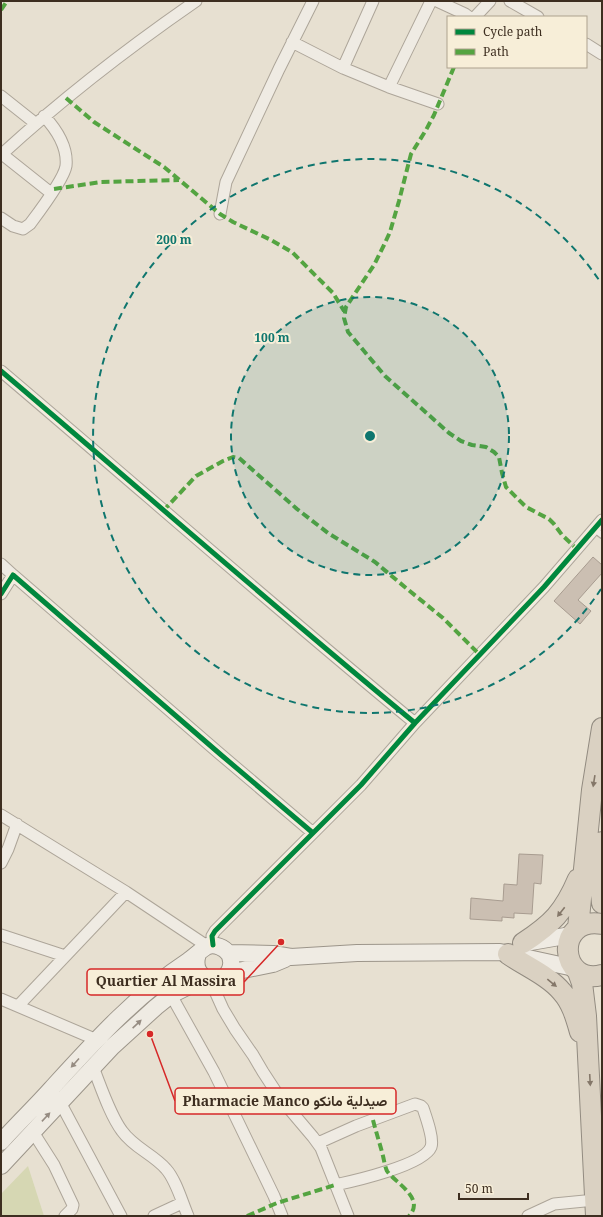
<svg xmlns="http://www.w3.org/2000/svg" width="603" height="1217" viewBox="0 0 603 1217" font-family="'Noto Serif',Vazirmatn,serif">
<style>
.green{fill:#d6d7b3}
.building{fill:#cbbfb2;stroke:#a89c90}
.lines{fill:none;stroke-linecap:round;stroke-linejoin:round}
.lane-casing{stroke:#ada599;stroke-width:8}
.street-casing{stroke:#ada599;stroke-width:13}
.secondary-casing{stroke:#9c958a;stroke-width:18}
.highway-casing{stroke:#928b80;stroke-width:22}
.lane{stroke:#efebe3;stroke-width:5.5}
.street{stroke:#efebe3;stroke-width:11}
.secondary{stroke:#efebe3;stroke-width:16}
.highway{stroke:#dad1c2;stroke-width:20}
.quiet{stroke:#54a441;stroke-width:4;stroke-dasharray:8 4;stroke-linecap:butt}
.cycleway-casing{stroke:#f7eed8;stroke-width:8}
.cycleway{stroke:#00873e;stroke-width:5}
.oneway{fill:#847769}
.oneway2{fill:#968c82}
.ring{fill:none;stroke:#0f766e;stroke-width:2;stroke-dasharray:7 5}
.centre{fill:#0f766e;stroke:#f7eed8;stroke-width:2}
.ring-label{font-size:12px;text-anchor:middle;font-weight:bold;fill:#0f766e;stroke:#f7eed8;stroke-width:4;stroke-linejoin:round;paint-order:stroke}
.leader{fill:none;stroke:#d62828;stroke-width:1.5}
.callout-dot{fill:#d62828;stroke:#f7eed8;stroke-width:1.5}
.callout{fill:#f7eed8;stroke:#d62828;stroke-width:1.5}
.callout-label{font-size:14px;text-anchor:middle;font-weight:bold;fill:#3d2e20}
</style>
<rect width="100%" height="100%" fill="#e7e0d1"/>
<!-- green -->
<path class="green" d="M28 1166 44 1216H1V1194Z"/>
<!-- building -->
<path class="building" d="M593 557 602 565V573L578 600 591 611 580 624 554 601Z
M519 854 543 855 541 884 534 883 532 914 514 913V918L502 917V921L470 919 471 898 503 901 504 884 517 885Z"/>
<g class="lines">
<defs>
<path id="lane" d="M594 529 602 535"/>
<path id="street" d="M437 1 465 14 469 17
M510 1 538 17
M475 17 490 1
M292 42 343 68 373 1
M586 44 602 54
M343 68 389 87 438 104
M389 87 431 1
M1 96 35 123
M2 154 51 193
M1 155C62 99 128 48 196 1
M220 214 226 182 279 69 313 1
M1 218 13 226 23 229 30 224C39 212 64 179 66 166 68 147 56 129 44 116
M1 371C139 488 275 608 415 723
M1 564 13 575
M1 594 13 575 220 754 313 833
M1 815 126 892 207 946
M1 863 8 849 17 824
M1 935 65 956
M213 945 212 936 215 931 361 785 415 723 544 587 602 520
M210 980 223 1009 235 1029 253 1055 263 1072 280 1098 313 1137 321 1148 348 1216
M171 995 214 1072 274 1196 282 1216
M1 999 97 1040
M18 1006 126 892
M93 1067C101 1087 110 1115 122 1131 134 1148 153 1154 166 1169 176 1180 182 1202 188 1216
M56 1097 60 1102 121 1216
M33 1132 54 1165 73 1205 72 1209 65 1216
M318 1143 356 1126 415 1104 421 1106 423 1108C426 1117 434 1139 431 1147 424 1165 354 1181 335 1185
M154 1216 182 1203
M528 1216 554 1204 595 1200"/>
<path id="secondary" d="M525 943 571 935
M228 953 273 954 291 957 357 953 500 952 574 968
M228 973 273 964 285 959
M1 1142C17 1124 35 1107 51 1089 93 1043 136 995 188 961 194 957 203 948 208 946 215 944 224 947 229 954 231 958 232 964 230 969 222 991 189 979 198 954
M1 1166 112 1047 156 1007 171 995 205 978"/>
<path id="highway" d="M602 842 600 881 602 903
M602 924C554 916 559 986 602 975
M578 928 592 790 602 728
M523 943C552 924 564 912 578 879
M508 954C525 966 549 976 562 992 572 1003 576 1018 580 1032
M578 972 582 983 586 1016 596 1216"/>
</defs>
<!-- lane casing -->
<use href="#lane" class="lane-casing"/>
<!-- street casing -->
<use href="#street" class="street-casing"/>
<!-- secondary casing -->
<use href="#secondary" class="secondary-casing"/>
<!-- highway casing -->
<use href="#highway" class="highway-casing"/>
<!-- lane -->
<use href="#lane" class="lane"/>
<!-- street -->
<use href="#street" class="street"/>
<!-- secondary -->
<use href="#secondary" class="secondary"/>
<!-- highway -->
<use href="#highway" class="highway"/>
<!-- quiet -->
<path class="quiet" d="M1 10 7 1
M454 67 434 115 426 130 411 154 399 201 390 232 384 245 374 265 346 307 344 318 348 332 385 376 449 433 461 441 472 445 486 447 494 452 499 457 502 473 506 487 526 507 549 519 554 524 562 535 577 549
M66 98 94 122 164 167 220 214 233 222 271 240 292 252 333 293 344 311
M54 189 101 182 179 180
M163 511 196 476 223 461 233 457 239 458 279 493 297 509 328 533 375 562 406 588 443 618 480 655
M373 1120C376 1132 380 1144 383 1156 384 1160 385 1167 387 1171 394 1182 426 1198 409 1216
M247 1216 277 1203 335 1185"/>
<defs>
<path id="cycleway" d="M1 371C139 488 275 608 415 723
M1 594 13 575 220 754 313 833
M213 945 212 936 215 931 361 785 415 723 544 587 602 520"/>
</defs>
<!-- cycleway casing -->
<use href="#cycleway" class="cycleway-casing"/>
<!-- cycleway -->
<use href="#cycleway" class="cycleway"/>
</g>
<!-- one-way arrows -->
<defs><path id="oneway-solid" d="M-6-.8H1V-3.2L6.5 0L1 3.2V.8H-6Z"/></defs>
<g class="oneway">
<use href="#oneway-solid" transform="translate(594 781) rotate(99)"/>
<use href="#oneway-solid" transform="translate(561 912) rotate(128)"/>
<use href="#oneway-solid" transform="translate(552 983) rotate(39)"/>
<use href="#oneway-solid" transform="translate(590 1080) rotate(87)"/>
</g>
<g class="oneway2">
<use href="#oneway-solid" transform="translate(137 1024) rotate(-43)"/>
<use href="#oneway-solid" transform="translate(75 1063) rotate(132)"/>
<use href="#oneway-solid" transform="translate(46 1117) rotate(-47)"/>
</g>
<!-- distance rings -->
<circle cx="370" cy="436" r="139" fill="#0f766e" fill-opacity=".12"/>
<g class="ring">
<circle cx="370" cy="436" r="139"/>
<path d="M601 589A277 277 0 1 1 601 283"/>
</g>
<circle cx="370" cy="436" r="6" class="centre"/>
<g class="ring-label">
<text x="174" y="244">200 m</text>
<text x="272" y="342">100 m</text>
</g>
<!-- callouts -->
<path class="leader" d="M281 942L244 982M150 1034L175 1101"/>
<g class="callout-dot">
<circle cx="281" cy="942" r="4"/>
<circle cx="150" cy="1034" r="4"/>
</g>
<g class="callout">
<rect x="87" y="969" width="157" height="26" rx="4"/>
<rect x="175" y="1088" width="221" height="26" rx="4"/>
</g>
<g class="callout-label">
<text x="166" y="986">Quartier Al Massira</text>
<text x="285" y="1106">Pharmacie Manco صيدلية مانكو</text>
</g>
<!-- border -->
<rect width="603" height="1217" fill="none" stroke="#3d2e20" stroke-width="4"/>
<!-- legend -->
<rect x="447" y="16" width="140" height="52" fill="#f7eed8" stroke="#ada18e"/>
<rect x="455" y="29" width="20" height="6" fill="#00873e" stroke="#ada18e"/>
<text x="483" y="36" font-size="12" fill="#3d2e20">Cycle path</text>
<rect x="455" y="49" width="20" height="6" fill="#54a441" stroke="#ada18e"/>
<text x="483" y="56" font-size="12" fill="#3d2e20">Path</text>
<!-- scale -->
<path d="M459 1193v6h69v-6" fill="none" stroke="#3d2e20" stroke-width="2"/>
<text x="465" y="1193" font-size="12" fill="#3d2e20" stroke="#f7eed8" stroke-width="3" paint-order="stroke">50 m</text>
</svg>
